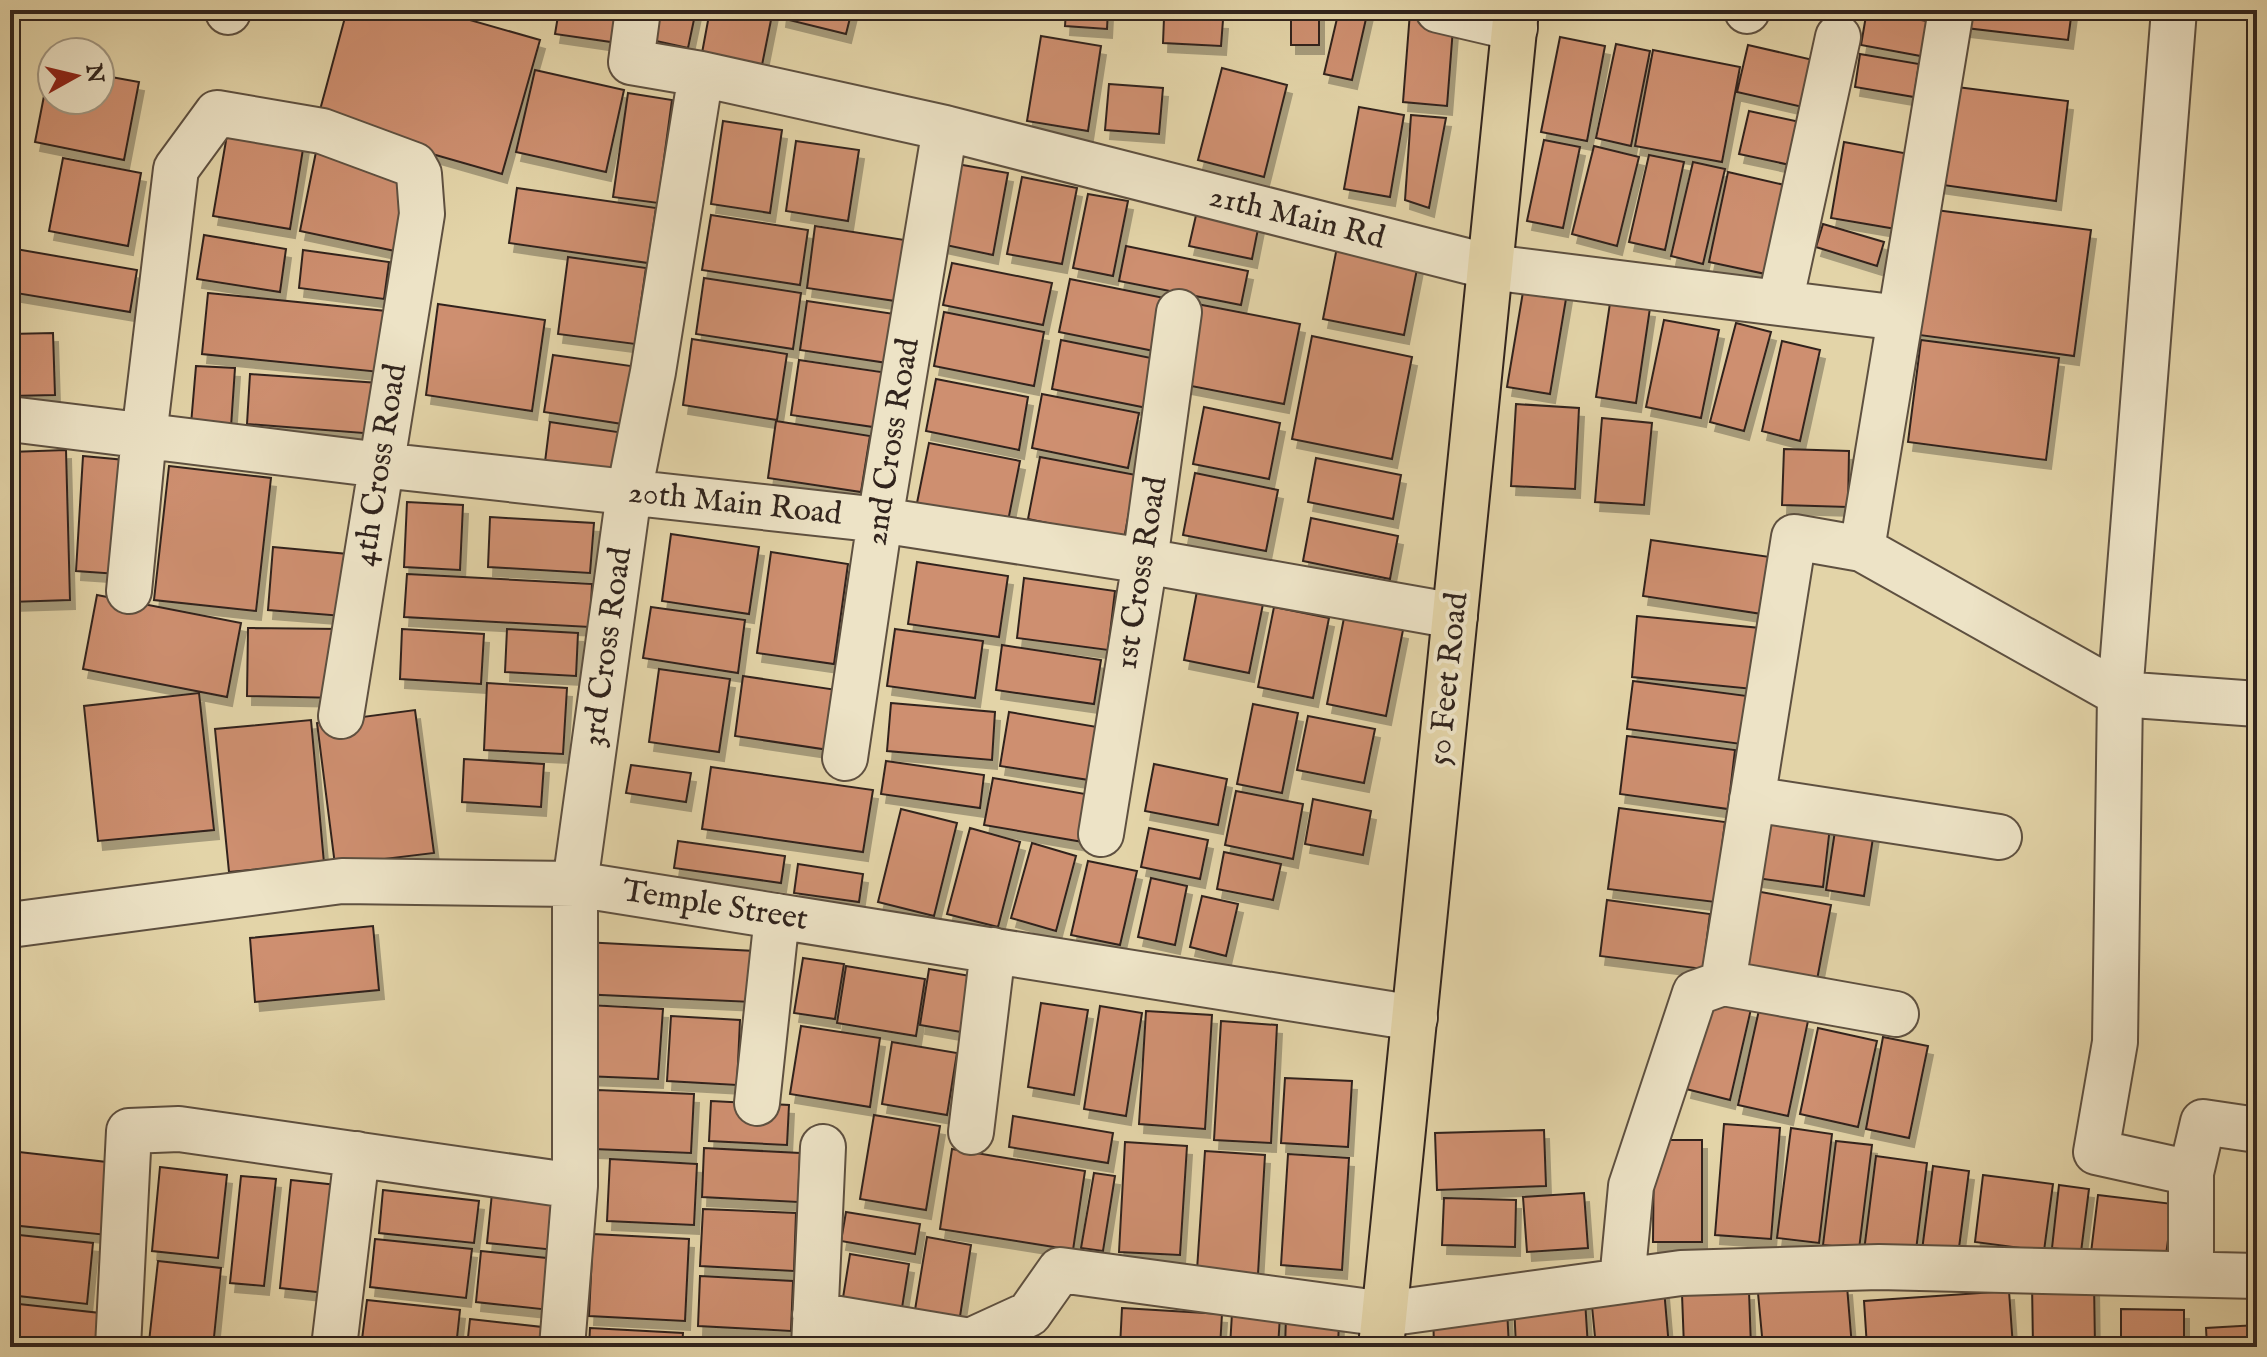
<svg xmlns="http://www.w3.org/2000/svg" width="2267" height="1357" viewBox="0 0 2267 1357" font-family="'IM FELL English',serif">
<style>
.building{fill:#ce8f70;stroke:#31241d;stroke-width:2;filter:url(#shadow)}
.lines{fill:none;stroke-linecap:round;stroke-linejoin:round}
.minor-casing{stroke:#5e5040;stroke-width:48}
.major-casing{stroke:#31241d;stroke-width:48}
.minor{stroke:#ede3c6;stroke-width:44}
.major{stroke:#e3d4a8;stroke-width:44}
.labels{text-anchor:middle;dominant-baseline:central;stroke-width:8;stroke-linejoin:round;paint-order:stroke}
.street-label{font-size:32px;fill:#31241d;stroke:#ede3c6}
</style>
<defs>
<filter id="shadow"><feDropShadow dx="5" dy="9" stdDeviation="0" flood-color="#0004"/></filter>
</defs>
<rect width="100%" height="100%" fill="#e3d4a8"/>
<filter id="stains"><feTurbulence type="fractalNoise" baseFrequency=".0025" numOctaves="4"/><feColorMatrix values="0 0 0 0 .2 0 0 0 0 .09 0 0 0 0 .02 0 0 0 .5 -.17"/></filter>
<radialGradient id="worn" r=".72"><stop offset=".6" stop-color="#630" stop-opacity="0"/><stop offset="1" stop-color="#630" stop-opacity=".3"/></radialGradient>
<!-- building -->
<path class="building" d="M347 10H435L540 40 502 174 317 121Z
M559 10H623L618 43 555 34Z
M654 10H696L688 48 647 39Z
M710 10H773L762 65 702 53Z
M782 10H852L846 34 781 18Z
M1066 10H1108L1107 29 1065 26Z
M1291 10H1319V45H1291Z
M1339 10H1368L1352 80 1324 74Z
M1867 10 1932 22 1926 57 1861 45Z
M1883 10H1936V15Z
M1968 10H2072L2068 40 1966 28Z
M1410 12 1454 15 1447 106 1403 102Z
M1164 18 1223 20 1221 46 1163 43Z
M1041 36 1101 46 1088 131 1027 121Z
M1560 37 1605 46 1587 141 1541 132Z
M1616 44 1650 51 1631 146 1596 138Z
M1748 45 1826 63 1816 110 1737 92Z
M1653 50 1740 67 1722 162 1635 146Z
M1860 54 1919 64 1914 97 1855 87Z
M52 55V100H100V75L139 82 124 160 35 142Z
M1222 68 1287 85 1264 177 1198 160Z
M535 70 624 90 606 172 516 152Z
M1109 84 1163 88 1159 134 1105 130Z
M1949 86 2068 101 2056 201 1936 184Z
M628 93 672 100 658 203 613 197Z
M1359 107 1404 115 1390 197 1344 189Z
M1749 111 1814 125 1804 168 1739 154Z
M1411 115 1446 118 1429 208 1405 200Z
M723 121 782 130 770 213 711 204Z
M228 129 304 143 290 229 213 216Z
M1544 140 1580 147 1563 228 1527 221Z
M796 141 859 150 848 221 786 211Z
M1844 142 1909 154 1896 229 1831 218Z
M1594 146 1639 157 1617 246 1572 234Z
M317 147 411 166 395 251 300 231Z
M1649 155 1684 162 1665 250 1629 242Z
M63 158 141 173 128 246 49 231Z
M1693 162 1725 169 1703 264 1671 256Z
M957 164 1008 173 993 255 941 244Z
M1728 172 1802 189 1784 278 1709 262Z
M1022 177 1077 188 1062 264 1007 254Z
M517 188 656 208 648 263 509 243Z
M1088 194 1128 201 1113 276 1073 268Z
M1928 209 2091 230 2074 356 1912 334Z
M1197 211 1259 224 1252 259 1189 246Z
M711 215 808 230 800 285 702 270Z
M1823 224 1884 242 1877 266 1816 247Z
M815 226 911 241 902 302 807 288Z
M204 235 286 249 280 292 197 279Z
M1338 242 1419 259 1404 335 1323 319Z
M1126 246 1248 271 1241 305 1119 281Z
M10 248 137 270 130 312 10 292Z
M303 250 389 262 384 299 299 288Z
M568 257 646 268 635 344 558 334Z
M952 263 1052 283 1043 325 943 305Z
M704 278 801 293 793 349 696 334Z
M1070 279 1164 298 1154 351 1059 332Z
M1525 280 1568 287 1550 394 1507 387Z
M208 293 396 312 390 373 202 354Z
M807 301 901 315 894 364 800 350Z
M1610 303 1650 308 1636 403 1596 397Z
M438 304 545 320 532 411 426 395Z
M1197 304 1300 324 1284 404 1181 384Z
M944 312 1044 332 1034 386 934 366Z
M1664 320 1719 330 1701 418 1646 407Z
M1736 323 1771 332 1744 431 1710 422Z
M53 333 55 395 10 396V334Z
M1312 336 1412 357 1392 459 1292 439Z
M692 339 787 354 777 420 683 405Z
M1061 340 1156 359 1147 408 1052 389Z
M1921 340 2059 358 2046 460 1908 442Z
M1782 341 1820 350 1800 441 1762 431Z
M553 355 638 367 629 425 544 412Z
M799 360 888 373 880 428 791 415Z
M196 366 235 368 231 427 191 424Z
M250 374 379 383 376 434 247 424Z
M936 379 1028 397 1019 450 926 431Z
M1042 394 1139 413 1128 468 1032 448Z
M1516 404 1579 408 1575 489 1511 486Z
M1204 407 1280 423 1269 479 1193 464Z
M1602 418 1652 423 1644 505 1595 502Z
M776 421 870 436 861 492 768 478Z
M550 422 631 434 626 473 545 462Z
M929 443 1020 461 1008 521 917 503Z
M1784 449 1849 451 1848 507 1782 505Z
M66 450 70 600 10 602V452Z
M83 456 125 460 118 574 76 571Z
M1040 457 1136 475 1124 539 1028 519Z
M1316 458 1401 475 1393 519 1308 502Z
M169 466 271 478 256 611 154 600Z
M1195 473 1278 490 1266 551 1183 535Z
M407 502 463 505 460 570 404 567Z
M490 517 594 523 590 573 488 567Z
M1311 518 1398 536 1390 579 1303 561Z
M671 534 759 547 749 614 662 601Z
M1651 540 1770 557 1762 614 1643 596Z
M273 547 348 554 343 616 268 610Z
M771 552 848 564 834 664 757 653Z
M917 562 1008 576 999 637 908 624Z
M407 574 592 584 590 627 404 617Z
M1024 578 1115 591 1108 650 1017 638Z
M1197 591 1263 604 1249 673 1184 660Z
M97 595 241 623 227 697 83 669Z
M651 607 745 620 738 673 643 658Z
M1274 607 1329 618 1313 698 1258 687Z
M1637 616 1760 628 1753 689 1632 677Z
M1344 618 1403 630 1386 716 1327 704Z
M248 628 341 629 340 698 247 696Z
M402 629 484 634 481 684 400 679Z
M507 629 578 633 576 676 505 672Z
M895 629 983 641 975 698 887 686Z
M1002 645 1101 660 1094 704 996 690Z
M659 669 730 679 719 752 649 742Z
M743 676 837 690 829 750 735 736Z
M1633 681 1747 696 1741 744 1627 729Z
M487 683 567 688 563 754 484 750Z
M199 693 214 830 98 841 84 706Z
M891 703 995 712 992 760 887 751Z
M1253 704 1298 713 1282 793 1237 784Z
M415 710 434 853 335 865 317 723Z
M1009 712 1103 728 1095 781 1000 766Z
M1308 716 1375 729 1364 783 1297 770Z
M311 720 324 863 229 872 215 729Z
M1627 736 1735 750 1728 809 1620 794Z
M464 759 544 764 541 807 462 802Z
M886 761 984 775 980 808 881 794Z
M1154 764 1227 779 1218 825 1145 811Z
M631 765 691 773 686 802 626 793Z
M711 767 873 790 863 852 702 829Z
M993 778 1091 795 1083 842 984 825Z
M1236 791 1303 804 1293 859 1225 845Z
M1313 799 1371 811 1363 855 1305 844Z
M1619 808 1725 822 1715 902 1608 889Z
M901 809 957 823 934 916 878 902Z
M1765 809 1831 818 1823 887 1756 878Z
M1837 818 1875 825 1864 896 1826 890Z
M970 828 1020 842 998 927 947 914Z
M1149 828 1208 840 1200 879 1141 867Z
M678 841 785 856 781 883 674 868Z
M1032 843 1076 856 1056 931 1011 918Z
M1224 852 1281 864 1273 900 1217 889Z
M1088 861 1137 871 1120 945 1071 935Z
M798 864 863 874 859 902 794 893Z
M1151 878 1187 886 1175 945 1138 937Z
M1750 890 1831 905 1814 996 1733 981Z
M1202 896 1238 904 1226 956 1190 947Z
M1607 900 1710 914 1703 969 1600 956Z
M373 926 379 990 255 1002 250 938Z
M583 942 755 951 752 1002 580 994Z
M803 958 844 964 835 1019 794 1013Z
M846 966 925 979 916 1036 837 1023Z
M929 969 982 978 973 1034 920 1025Z
M1707 998 1751 1009 1730 1100 1686 1089Z
M1041 1003 1088 1010 1074 1095 1028 1087Z
M588 1005 663 1009 658 1079 584 1076Z
M1100 1006 1142 1013 1126 1116 1084 1109Z
M1759 1010 1808 1021 1788 1116 1738 1105Z
M1146 1011 1212 1015 1205 1129 1139 1124Z
M671 1016 740 1020 737 1085 667 1081Z
M1221 1021 1277 1025 1271 1143 1214 1140Z
M801 1026 880 1038 870 1107 790 1094Z
M1818 1028 1877 1041 1858 1127 1800 1114Z
M1883 1037 1928 1046 1909 1138 1866 1129Z
M892 1042 957 1053 947 1115 882 1104Z
M1285 1078 1352 1081 1348 1147 1281 1143Z
M597 1090 694 1094 691 1153 594 1149Z
M711 1101 789 1105 787 1145 709 1141Z
M874 1115 940 1126 926 1210 860 1199Z
M1013 1116 1113 1133 1108 1163 1009 1147Z
M1724 1124 1780 1128 1771 1239 1715 1235Z
M1791 1128 1832 1134 1819 1243 1777 1238Z
M1544 1130 1546 1186 1437 1190 1435 1133Z
M1654 1140H1702V1242H1653Z
M1836 1141 1872 1145 1859 1249 1823 1245Z
M1125 1142 1187 1146 1180 1255 1119 1252Z
M704 1148 800 1153 798 1202 702 1197Z
M952 1149 1085 1171 1073 1250 940 1229Z
M1205 1151 1265 1155 1258 1274 1197 1270Z
M19 1152 124 1164 117 1236 11 1225Z
M1288 1154 1349 1158 1342 1270 1281 1265Z
M1876 1156 1927 1163 1915 1258 1864 1251Z
M610 1159 697 1164 694 1225 607 1221Z
M1933 1166 1969 1171 1957 1263 1921 1258Z
M160 1167 227 1175 218 1258 152 1251Z
M1094 1173 1115 1176 1103 1251 1081 1248Z
M1983 1175 2053 1184 2044 1251 1975 1242Z
M241 1176 276 1179 264 1286 230 1283Z
M291 1180 346 1186 335 1294 280 1288Z
M2059 1185 2089 1189 2081 1252 2052 1248Z
M383 1190 479 1201 474 1243 379 1233Z
M492 1193 560 1200 555 1250 487 1243Z
M1584 1193 1588 1248 1527 1252 1523 1197Z
M2098 1195 2173 1204 2165 1262 2091 1253Z
M1444 1198 1516 1200 1515 1247 1442 1245Z
M703 1209 796 1213 794 1271 700 1266Z
M846 1212 920 1224 915 1254 841 1241Z
M10 1234 93 1243 87 1304 10 1295Z
M593 1234 689 1239 685 1321 589 1316Z
M927 1237 971 1245 959 1323 914 1316Z
M375 1239 472 1249 466 1298 370 1287Z
M481 1251 556 1259 550 1310 476 1302Z
M850 1254 909 1264 901 1314 842 1304Z
M158 1261 221 1268 213 1347 149 1342Z
M700 1276 793 1281 791 1331 698 1326Z
M2094 1281 2095 1347H2033L2032 1282Z
M1847 1286 1852 1347H1763L1758 1293Z
M1664 1289 1669 1347H1596L1591 1296Z
M1749 1291 1751 1347H1684L1682 1294Z
M2009 1291 2013 1347H1867L1864 1301Z
M367 1300 460 1310 456 1347H361Z
M1585 1300 1588 1347H1516L1514 1304Z
M10 1303 109 1314 106 1347H10Z
M1122 1308 1222 1314 1220 1347H1120Z
M1507 1309 1509 1347H1434L1433 1311Z
M2121 1309 2184 1310V1347H2121Z
M1232 1313 1280 1316 1278 1347H1230Z
M1286 1317 1339 1320 1338 1347H1285Z
M470 1319 542 1327 540 1347H467Z
M2257 1325V1347H2207L2206 1328Z
M590 1328 683 1333 682 1347H589Z
M689 1337 794 1343 793 1347H689Z"/>
<g class="lines">
<defs>
<path id="minor" d="M1438 10 1515 28
M2174 10 2120 694 2115 1042 2096 1152 2191 1173V1274
M1747 11V10
M228 12V10
M701 74 945 128 1490 267 1900 318
M1780 303 1838 37
M10 419 381 465 880 520 1145 561 1455 616
M1862 549 1951 10
M129 591 144 436 176 169 217 113 322 131 414 165 419 174 422 214 341 716
M845 758 880 520 945 128
M1752 799 1999 837
M1101 834 1145 561 1179 312
M10 925 342 881 575 884 1415 1018
M1723 983 1794 537 1862 549 2120 694 2257 704
M757 1103 777 916
M971 1132 993 950
M2191 1173 2203 1122 2257 1130
M1622 1281 1631 1186 1695 993 1723 983 1896 1014
M815 1315 970 1341 1029 1314 1060 1270 1385 1314 1681 1273 1879 1267 2257 1276
M118 1347 129 1131 179 1129 575 1186
M334 1347 357 1154
M562 1347 575 1186V884L629 493 653 372 701 74 631 62 638 10
M814 1347 823 1147"/>
<path id="major" d="M1381 1347 1516 10"/>
</defs>
<!-- minor casing -->
<use href="#minor" class="minor-casing"/>
<!-- major casing -->
<use href="#major" class="major-casing"/>
<!-- minor -->
<use href="#minor" class="minor"/>
<!-- major -->
<use href="#major" class="major"/>
</g>
<g class="labels">
<!-- street labels -->
<g class="street-label">
<text transform="translate(1297 218) rotate(14)">21th Main Rd</text>
<text transform="translate(893 442) rotate(-81)">2nd Cross Road</text>
<text transform="translate(381 465) rotate(-81)">4th Cross Road</text>
<text transform="translate(735 504) rotate(6)">20th Main Road</text>
<text transform="translate(1142 573) rotate(-81)">1st Cross Road</text>
<text transform="translate(608 647) rotate(-82)">3rd Cross Road</text>
<text transform="translate(1449 679) rotate(-84)">50 Feet Road</text>
<text transform="translate(715 906) rotate(9)">Temple Street</text>
</g>
</g>
<!-- margin -->
<rect width="2267" height="1357" fill="none" stroke="#e3d4a8" stroke-width="40"/>
<rect x="12" y="12" width="2243" height="1333" fill="none" stroke="#31241d" stroke-width="4"/>
<rect x="20" y="20" width="2227" height="1317" fill="none" stroke="#31241d" stroke-width="2"/>
<!-- north arrow -->
<g transform="translate(76 76) rotate(82)"><circle r="38" fill="#ede3c6" stroke="#a29782" stroke-width="2"/>
<path d="M0-6L14 30L0 20L-14 30Z" fill="#8f2418"/>
<text y="-12" font-size="22" font-weight="bold" text-anchor="middle" fill="#31241d">N</text>
</g>
<rect width="100%" height="100%" filter="url(#stains)"/>
<rect width="100%" height="100%" fill="url(#worn)"/>
</svg>
